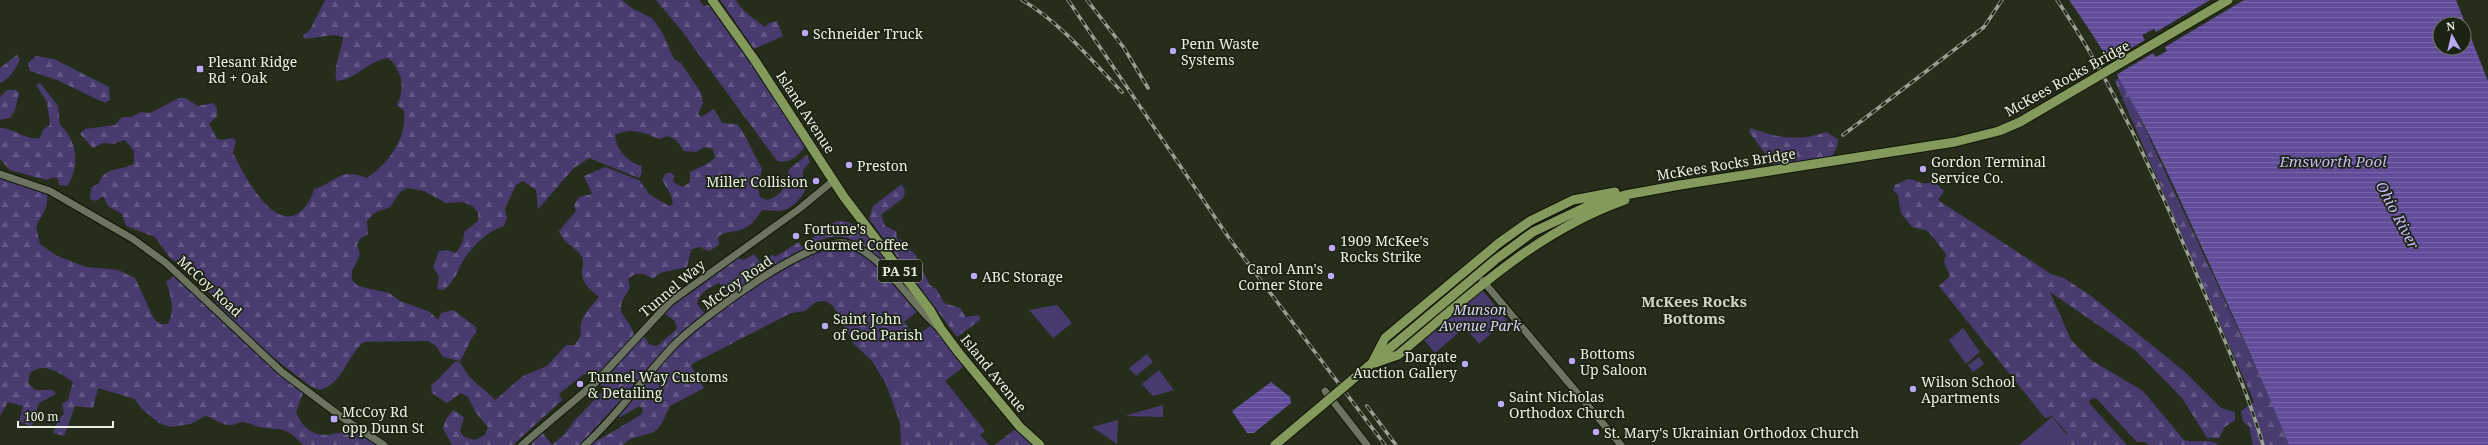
<svg xmlns="http://www.w3.org/2000/svg" width="2488" height="445" viewBox="0 0 2488 445" font-family="'Noto Serif',serif">
<style>
.green{fill:#483b70}
.forest{fill:url(#forest-firs)}
.water{fill:url(#water-rules);fill-rule:evenodd}
.pier{fill:#262d1b}
.lines{fill:none;stroke-linecap:round;stroke-linejoin:round}
.minor-casing{stroke:#0f1505;stroke-width:9}
.major-casing{stroke:#0f1505;stroke-width:11}
.minor{stroke:#6c7460;stroke-width:7}
.major{stroke:#849a5d;stroke-width:9}
.rail-casing{stroke:#999f91;stroke-width:3.5}
.rail{stroke:#1c2312;stroke-width:2;stroke-dasharray:6;stroke-linecap:butt}
.major-bridge-casing{stroke:#0f1505;stroke-width:11;stroke-linecap:butt}
.major-bridge{stroke:#849a5d;stroke-width:9}
.poi-dot{fill:#baaaf6;stroke:#1c2312;stroke-width:1.5}
.labels{text-anchor:middle;dominant-baseline:central;stroke-width:3.5;stroke-linejoin:round;paint-order:stroke}
.shield{fill:#1c2312;stroke:#adb2a6;stroke-width:1}
.shield-label{font-size:13px;font-weight:bold;fill:#ebf0e5}
.poi-label{font-size:14px;fill:#ebf0e5;stroke:#1c2312;text-anchor:start}
.street-label{font-size:14px;fill:#ebf0e5;stroke:#1c2312}
.park-label{font-size:14px;font-style:italic;fill:#d8d0fc;stroke:#1c2312}
.water-label{font-size:15px;font-style:italic;fill:#c5b9f9;stroke:#1c2312}
.neighbourhood-label{font-size:15px;font-weight:bold;fill:#ced7c0;stroke:#1c2312}
</style>
<defs>
<pattern id="forest-firs" width="22" height="20" patternUnits="userSpaceOnUse"><rect width="22" height="20" fill="#483b70"/><path d="M5 1l3.5 6h-7zM16 11l3.5 6h-7z" fill="#635884"/></pattern>
<pattern id="water-rules" width="6" height="5" patternUnits="userSpaceOnUse"><rect width="6" height="5" fill="#604c99"/><path d="M0 2.5h6" fill="none" stroke="#7766a7"/></pattern>
</defs>
<rect width="100%" height="100%" fill="#262d1b"/>
<!-- green -->
<path class="green" d="M1482 290 1507 320 1479 344 1465 327 1435 353 1424 340Z
M1057 305 1072 323 1053 338 1029 310Z
M1963 328 1980 352 1966 364 1949 340Z
M1147 354 1153 362 1136 376 1129 368Z
M1979 357 1984 364 1973 372 1968 365Z
M1159 370 1174 390 1153 396 1142 384Z
M1163 405V417L1127 416V415Z
M2052 417 2075 445H2019Z
M1118 420 1117 444 1092 427Z"/>
<!-- forest -->
<path class="forest" d="M325 0H622L633 9 652 18 662 32 674 59 681 63 701 93 703 103 698 114 701 117 714 109 722 123 737 124C748 138 753 154 762 169L758 187 760 197 767 200C783 196 787 184 789 169L807 155 810 162 803 170V178L807 185C804 196 791 211 778 211 773 211 768 210 762 210 757 217 752 226 743 229 734 233 727 230 718 237L719 245 709 251 699 247 691 250 687 267 660 273 653 279 644 274H635L628 279 630 288C611 316 626 311 635 336L597 375 584 374 559 394 562 400 513 445H452L443 428 446 419 453 410 464 417 460 431 464 437 475 440 485 435 488 427 476 413 468 397 461 393 447 403 432 393 431 385C441 378 447 369 456 361L460 362C471 383 480 384 495 400L523 376 547 366 566 345H575L581 335C578 318 588 310 599 297 592 291 583 285 582 275 581 267 586 262 580 254 573 245 563 243 559 231L576 211 574 205 579 197 592 194 584 176 605 167 639 180 650 195 669 206 673 204 671 195 662 180 665 174 670 172 674 176 673 182 683 187 690 182V172L709 163 715 158 713 149 704 147 696 152 684 151 676 140 668 136 659 139C644 132 631 127 615 135 616 150 627 161 641 166L642 173 639 178 589 158 574 168 538 209 536 190 523 181 516 185 505 209 507 218 504 226C489 230 475 244 466 256 457 269 459 276 444 290L437 289 439 276 433 267 439 251 447 250 456 253 463 242 464 232 478 221V212L472 206 463 202 446 203 424 191 407 188 400 192 390 207 374 213 367 221 368 234 360 239 357 245 360 254 352 271V280L358 286 389 293 400 301 430 312 438 320 441 313 453 310 476 327V333C468 341 467 351 460 361L443 357 436 346 428 341 364 342C347 355 343 384 320 390L310 386 258 346 213 299 200 275 171 259 155 237 126 226 122 214 108 206 103 196 96 201 90 199 91 188 99 183C105 165 122 172 134 163V151L125 140 113 144 103 143 93 148 80 134 85 129 115 125 122 117H131L141 112 150 113 179 98H186L197 106 214 103 217 109V116L209 124 217 139 223 140 232 138 236 140 233 153C244 174 277 242 306 206 310 201 312 195 314 189 338 182 338 167 367 178 389 163 407 138 404 111L397 105C405 88 403 71 388 58 368 61 356 79 337 81 332 69 342 50 343 37L334 35 305 39 303 35 310 30Z
M656 0H699L704 6 714 4 808 143C799 154 793 164 777 161L681 30Z
M720 0H736C743 12 754 19 765 27L769 23 777 21 783 36 754 49Z
M17 55 20 59C16 68 10 79 0 83V68Z
M36 56 54 59 109 87 110 100 105 103 57 80 30 71 28 63Z
M2121 77 2292 445H2253L2249 426 2243 422 2241 411 2254 402 2115 81Z
M40 83 58 106 60 125C77 140 81 166 67 186L59 185 58 179 54 177 46 180 10 170 0 159V128C14 127 25 141 40 138L43 130 50 125 47 102 36 85Z
M7 90H16L19 93 15 110 10 118 0 120V97Z
M1751 128C1777 138 1799 142 1826 132L1838 139 1837 147 1832 156 1774 165 1749 132Z
M0 175 36 187 47 194C49 208 41 215 36 227L40 244 57 256 87 267 118 270 135 278 154 319 160 324H168C175 310 171 295 166 282L176 274 303 393 296 412C308 441 330 438 355 427L384 445H303C285 425 282 431 259 427 254 426 248 422 244 422 239 422 235 425 231 425 221 425 214 418 205 416L191 424 170 427 159 423 142 409 135 399 98 388 93 408 75 406 64 436 53 433 58 420 64 414 62 404 68 400 73 382C60 373 44 361 30 373L28 383 35 390H53L56 394 39 403 32 426 19 422 23 406 8 402 0 416Z
M1908 179C1919 180 1923 187 1933 181L1944 191 1938 200 2051 274 2064 278 2090 295 2185 372 2221 408 2235 412V420L2225 427 2219 438H2207L2182 398 2136 351 2050 292 2071 340 2091 360 2143 391 2184 440C2195 444 2212 437 2218 445H2149L2145 442H2137L2097 399 2093 398 2089 401 2090 404 2127 445H2066L2065 438 2067 433 2052 416 2045 418 1939 286 1950 276 1944 262 1946 254 1928 231 1912 227 1901 213 1898 195 1893 190 1895 185Z
M902 184 905 192 903 198 881 215 885 226 896 231 897 239 903 241 905 246 915 254 929 284 937 290 944 303 960 308 966 317 979 315 980 320 957 337 869 219 873 206Z
M837 221C867 221 876 245 893 267L894 274C873 254 845 222 815 244L816 247 731 298 719 283C709 288 699 292 697 304L708 317 651 368 594 429 584 445H532V437L541 431 552 445 565 434 575 420 604 390 599 381 642 333 649 344 657 346 677 329 675 321 662 312 735 257 744 260 754 254 761 263 773 254 775 257 799 242 802 247 826 227Z
M837 243C843 244 850 245 855 247 881 261 900 289 918 311L904 322 915 336 932 325 939 331 966 365 945 381 985 431 980 435 989 445H901L900 423 886 384 872 361 853 343 833 306 826 301 816 302 805 311 791 313 694 363 691 366 704 388 670 406 661 425 654 432 630 439 623 445H586L604 437 642 414 643 410 640 406 620 417H615L675 344 734 297 789 261Z
M1018 427 1038 445H995Z"/>
<!-- water -->
<path class="water" d="M2069 0H2456L2488 81V445H2289C2263 380 2233 316 2204 252 2163 162 2127 81 2069 0ZM2440 24H2464V48H2440Z
M1271 382 1290 397 1291 403 1254 433H1247L1232 411Z"/>
<!-- pier -->
<path class="pier" d="M2210 0H2244L2165 47 2167 51 2156 57 2153 53 2116 75 2107 62 2145 40 2142 35 2154 29 2156 32Z"/>
<g class="lines">
<defs>
<path id="minor" d="M0 174 50 191 133 239 166 263 282 372 347 421 384 445
M1483 281 1621 445
M1325 391 1367 445
M522 445 595 383 670 302 799 209 833 181
M585 445C618 415 643 378 674 345 700 319 814 232 849 244 885 256 910 304 939 328"/>
<path id="major" d="M712 0 754 59 844 197 930 310 941 329 959 353 1020 427 1040 445
M1373 361 1385 338 1499 243 1530 221 1573 200 1615 192
M1375 363 1398 355C1470 295 1535 232 1625 200
M1371 364 1495 260 1533 232 1590 205 1625 195 1680 185"/>
</defs>
<!-- minor casing -->
<use href="#minor" class="minor-casing"/>
<!-- major casing -->
<use href="#major" class="major-casing"/>
<!-- minor -->
<use href="#minor" class="minor"/>
<!-- major -->
<use href="#major" class="major"/>
<defs>
<path id="rail" d="M1022 0C1061 23 1091 60 1122 92
M1068 0 1229 238 1385 445
M1087 0 1124 48 1148 88
M2057 0C2115 86 2156 179 2196 273 2220 330 2246 386 2263 445
M1843 135 1984 27 2002 0
M1367 406 1396 445"/>
</defs>
<!-- rail casing -->
<use href="#rail" class="rail-casing"/>
<!-- rail -->
<use href="#rail" class="rail"/>
<defs>
<path id="major-bridge" d="M1680 185 1955 142 1999 131 2020 122 2228 0
M1275 445 1371 364"/>
</defs>
<!-- major-bridge casing -->
<use href="#major-bridge" class="major-bridge-casing"/>
<!-- major-bridge -->
<use href="#major-bridge" class="major-bridge"/>
</g>
<!-- markers -->
<g class="poi-dot">
<circle cx="805" cy="33" r="4"/>
<circle cx="1173" cy="51" r="4"/>
<rect x="196" y="65" width="8" height="8" rx="2"/>
<circle cx="849" cy="165" r="4"/>
<circle cx="1923" cy="169" r="4"/>
<circle cx="816" cy="181" r="4"/>
<circle cx="796" cy="236" r="4"/>
<circle cx="1332" cy="248" r="4"/>
<circle cx="974" cy="276" r="4"/>
<circle cx="1331" cy="276" r="4"/>
<circle cx="825" cy="326" r="4"/>
<circle cx="1572" cy="361" r="4"/>
<circle cx="1465" cy="364" r="4"/>
<circle cx="580" cy="384" r="4"/>
<circle cx="1913" cy="389" r="4"/>
<circle cx="1501" cy="404" r="4"/>
<rect x="330" y="415" width="8" height="8" rx="2"/>
<circle cx="1596" cy="432" r="4"/>
</g>
<g class="labels">
<!-- shield labels -->
<rect class="shield" x="878" y="260" width="44" height="22" rx="3"/>
<g class="shield-label">
<text x="900" y="271">PA 51</text>
</g>
<!-- poi labels -->
<g class="poi-label">
<text x="813" y="33">Schneider Truck</text>
<text x="1181" y="43">Penn Waste<tspan x="1181" dy="16">Systems</tspan></text>
<text x="208" y="61">Plesant Ridge<tspan x="208" dy="16">Rd + Oak</tspan></text>
<text x="1931" y="161">Gordon Terminal<tspan x="1931" dy="16">Service Co.</tspan></text>
<text x="857" y="165">Preston</text>
<text x="808" y="181" text-anchor="end">Miller Collision</text>
<text x="804" y="228">Fortune's<tspan x="804" dy="16">Gourmet Coffee</tspan></text>
<text x="1340" y="240">1909 McKee's<tspan x="1340" dy="16">Rocks Strike</tspan></text>
<text x="1323" y="268" text-anchor="end">Carol Ann's<tspan x="1323" dy="16">Corner Store</tspan></text>
<text x="982" y="276">ABC Storage</text>
<text x="833" y="318">Saint John<tspan x="833" dy="16">of God Parish</tspan></text>
<text x="1580" y="353">Bottoms<tspan x="1580" dy="16">Up Saloon</tspan></text>
<text x="1457" y="356" text-anchor="end">Dargate<tspan x="1457" dy="16">Auction Gallery</tspan></text>
<text x="588" y="376">Tunnel Way Customs<tspan x="588" dy="16">&amp; Detailing</tspan></text>
<text x="1921" y="381">Wilson School<tspan x="1921" dy="16">Apartments</tspan></text>
<text x="1509" y="396">Saint Nicholas<tspan x="1509" dy="16">Orthodox Church</tspan></text>
<text x="342" y="411">McCoy Rd<tspan x="342" dy="16">opp Dunn St</tspan></text>
<text x="1604" y="432">St. Mary's Ukrainian Orthodox Church</text>
</g>
<!-- street labels -->
<g class="street-label">
<text transform="translate(2067 78) rotate(-29)">McKees Rocks Bridge</text>
<text transform="translate(806 112) rotate(57)">Island Avenue</text>
<text transform="translate(1726 164) rotate(-9)">McKees Rocks Bridge</text>
<text transform="translate(737 282) rotate(-35)">McCoy Road</text>
<text transform="translate(210 286) rotate(43)">McCoy Road</text>
<text transform="translate(672 288) rotate(-40)">Tunnel Way</text>
<text transform="translate(994 373) rotate(51)">Island Avenue</text>
</g>
<!-- park labels -->
<g class="park-label">
<text x="1480" y="309">Munson<tspan x="1480" dy="16">Avenue Park</tspan></text>
</g>
<!-- water labels -->
<g class="water-label">
<text x="2333" y="161">Emsworth Pool</text>
<text transform="translate(2398 215) rotate(62)">Ohio River</text>
</g>
<!-- neighbourhood labels -->
<g class="neighbourhood-label">
<text x="1694" y="301">McKees Rocks<tspan x="1694" dy="17">Bottoms</tspan></text>
</g>
</g>
<!-- north arrow -->
<g transform="translate(2452 36) rotate(352)"><circle r="19" fill="#1c2312" stroke="#6f7566"/>
<path d="M0-3L7 15L0 10L-7 15Z" fill="#baaaf6"/>
<text y="-6" font-size="11" font-weight="bold" text-anchor="middle" fill="#ebf0e5">N</text>
</g>
<!-- scale -->
<path d="M18 421v6h95v-6" fill="none" stroke="#ebf0e5" stroke-width="2"/>
<text x="24" y="421" font-size="12" fill="#ebf0e5" stroke="#1c2312" stroke-width="3" paint-order="stroke">100 m</text>
</svg>
